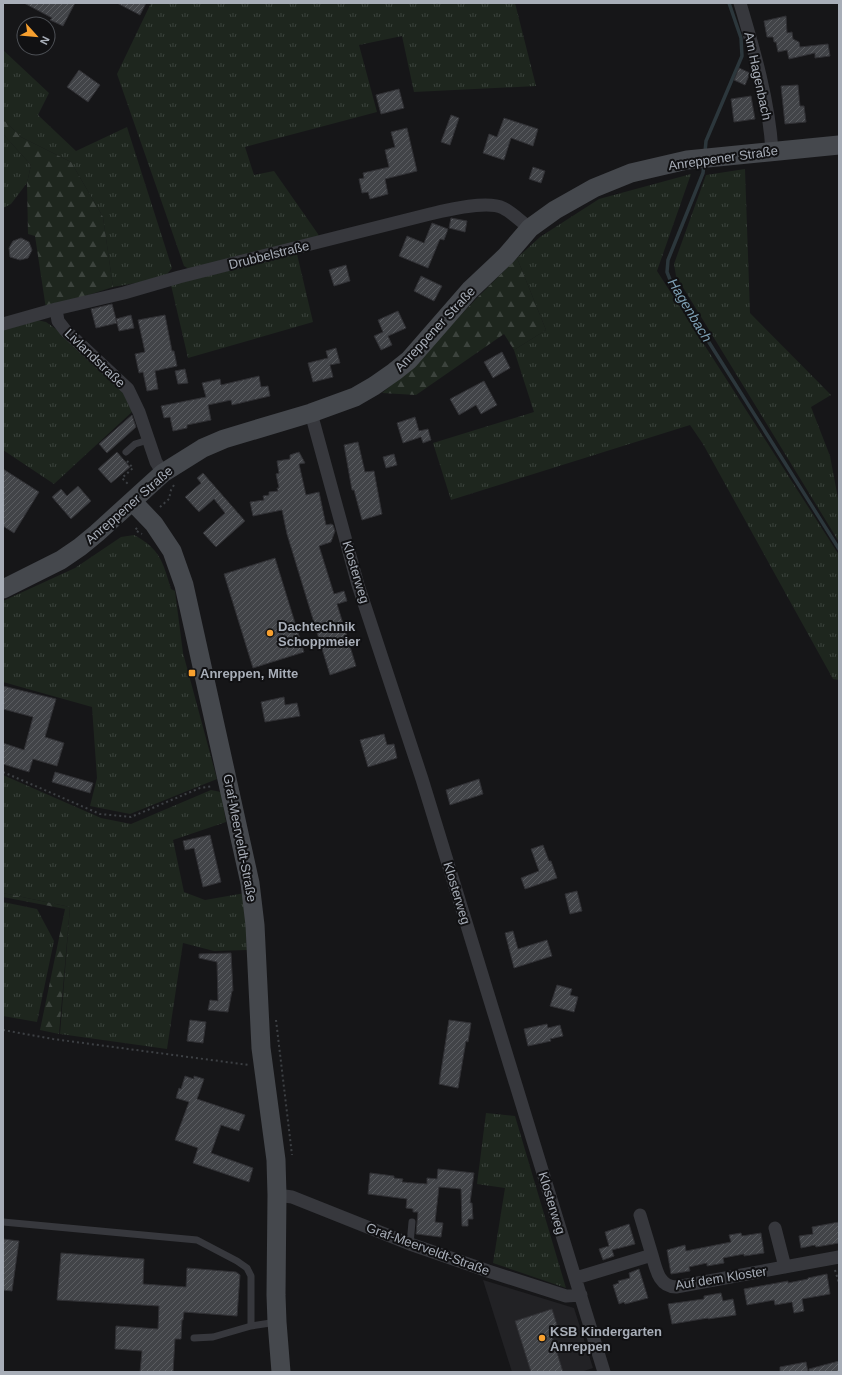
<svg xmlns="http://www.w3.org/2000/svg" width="842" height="1375" viewBox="0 0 842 1375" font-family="Helvetica,sans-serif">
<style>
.built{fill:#222225}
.grass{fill:url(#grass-tufts)}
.forest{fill:url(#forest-firs)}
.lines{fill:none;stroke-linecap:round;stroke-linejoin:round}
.stream{stroke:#2c373c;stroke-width:3.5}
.building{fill:url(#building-hatch);stroke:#303034}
.path{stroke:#3d4044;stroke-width:2;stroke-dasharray:2 3;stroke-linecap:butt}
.lane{stroke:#37383d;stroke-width:7}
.street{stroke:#37383d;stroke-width:13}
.secondary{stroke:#45484d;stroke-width:19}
.poi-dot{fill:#f7a02f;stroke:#111113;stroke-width:1.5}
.labels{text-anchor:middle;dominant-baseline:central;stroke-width:4;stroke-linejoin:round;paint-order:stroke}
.street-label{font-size:13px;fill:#a8aeb8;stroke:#111113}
.poi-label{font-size:13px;font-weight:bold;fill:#a8aeb8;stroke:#111113;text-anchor:start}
.water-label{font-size:14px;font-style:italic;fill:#7ea0b4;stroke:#111113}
</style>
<defs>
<pattern id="grass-tufts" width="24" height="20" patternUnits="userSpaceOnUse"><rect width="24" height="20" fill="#1e261e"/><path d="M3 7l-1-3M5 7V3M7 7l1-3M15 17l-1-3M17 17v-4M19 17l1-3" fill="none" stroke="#3c433d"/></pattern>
<pattern id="forest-firs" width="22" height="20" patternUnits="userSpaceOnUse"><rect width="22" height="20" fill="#1e261e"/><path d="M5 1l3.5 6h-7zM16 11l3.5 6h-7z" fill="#3c433d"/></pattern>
<pattern id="building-hatch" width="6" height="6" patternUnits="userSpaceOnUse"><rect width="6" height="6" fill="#424448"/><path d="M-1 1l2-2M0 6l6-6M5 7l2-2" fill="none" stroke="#5a5c60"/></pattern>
</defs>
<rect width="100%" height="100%" fill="#161618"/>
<!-- built -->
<path class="built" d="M483 1280 574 1308 593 1368 581 1372H512Z"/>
<!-- grass -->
<path class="grass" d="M151 3H515L536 86 414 92 402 36 359 45 377 112 245 147 254 175 274 171 318 234 319 238 189 269 184 266 117 74Z
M3 50 49 93 38 115 76 151 127 127 172 268 164 278 113 287 103 217 71 162 21 137 3 119Z
M3 134 31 165 27 183 11 204 3 208Z
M745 169 750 313 831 395 811 407 830 456 839 504V542L676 276 674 264 706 175Z
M691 174 657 271 839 555V680L833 679 703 444 690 425 451 500 433 443 534 412 514 350 546 330 517 258 540 237 599 199Z
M297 254 313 322 188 358 171 285Z
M37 320 46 322 60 332 121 387 133 411 54 484 3 450V329Z
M134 535C160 549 163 562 171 589L175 591 183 653 217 779 130 814 90 806 97 778 92 707 3 682V601L75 568 121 537Z
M3 775 101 818 131 824 211 790 221 792 226 822 173 840 184 892 205 900 245 893 247 950 214 951 183 943 167 1049 60 1034 70 907 3 893Z
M3 902 37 909 54 941 37 1022 3 1016Z
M486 1113 515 1116 566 1288 493 1263 505 1188 477 1184Z"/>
<!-- forest -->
<path class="forest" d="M3 119 21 137 71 162 103 217 113 287 46 309 35 236 28 234 27 183 31 165 3 134Z
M517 258 546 330 514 350 504 334 416 395 382 393 408 371 476 299Z
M3 893 70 907 59 1034 40 1030 65 909 3 897Z"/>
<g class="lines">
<!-- stream -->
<path class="stream" d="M705 152 706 141 742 56 741 38 729 3
M704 164 703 173 668 260 667 272 671 282 839 549"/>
</g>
<!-- building -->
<path class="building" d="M24 3H75L63 26 50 20 52 18Z
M117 3H146L140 15Z
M786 16 787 33 792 32 793 39 799 42 800 47 828 44 830 56 815 58V53L789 59 787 50 778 52 776 42H774L773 37H767L764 21Z
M739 68 750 73 745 85 734 80Z
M79 70 100 85 88 102 67 87Z
M798 85 800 106H804L806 122 785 124 781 86Z
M399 89 404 108 381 114 376 95Z
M751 96 755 119 734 122 731 99Z
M451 115 459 118 450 145 441 142Z
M504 118 538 129 533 146 511 138 504 160 483 153 489 134 497 137Z
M407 128 417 171 385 179 388 194 370 199 368 192 362 193 359 179 364 178 363 173 389 167 385 150 395 147 391 132Z
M533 167 545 171 541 183 529 179Z
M451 218 467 221 465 232 449 228Z
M432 223 448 229 444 240 440 239 428 268 399 256 407 236 424 243Z
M21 238 29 242 32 250 28 258 20 260 10 257 9 248 13 241Z
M346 265 350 281 334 286 329 270Z
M421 276 442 286 434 301 414 291Z
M112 304 117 323 96 328 91 309Z
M398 311 406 328 388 336 392 345 381 350 374 336 383 332 378 320Z
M131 315 134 328 119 331 116 319Z
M165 315 172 351H174L177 366 155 371 158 389 147 391 143 372 139 373 135 354 145 352 138 320Z
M336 348 340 363 330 365 333 377 313 382 308 363 328 358 326 351Z
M502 352 510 368 493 378 484 362Z
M185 369 188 383 178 384 175 371Z
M259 376 261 387 268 386 270 396 232 405 231 400 208 405 211 420 187 425V428L173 431 170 417 164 418 161 406 206 397 202 383 220 379 221 385Z
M484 381 497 405 481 414 476 405 459 415 450 399Z
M132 415 136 427 107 453 99 444Z
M415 417 419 431 428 429 431 440 423 443 421 437 403 443 397 423Z
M358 442 365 472 374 471 382 514 362 520 354 490H352L344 445Z
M117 452 130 467 111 483 98 469Z
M299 452 305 463 299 464 306 495 319 492 326 525 331 524 333 525 335 531 331 542 319 546 334 594 344 591 347 601 337 604 356 666 330 675 287 534 282 510 253 516 250 502 264 500 263 496 269 495V492L278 491 277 488H279L276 474 279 473 277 461 290 459V455Z
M394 454 397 465 386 468 383 457Z
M3 469 39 492 14 533 3 526Z
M203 473 245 521 216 547 203 533 225 513 214 499 199 512 185 497 201 483 197 478Z
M78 486 91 501 71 519 52 497 61 489 67 496Z
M275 558 304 652 253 668 224 574Z
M3 686 56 699 45 737 64 743 57 766 33 759 29 772 3 764V743L24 750 33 717 3 709Z
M284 697 285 705 297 703 300 716 265 722 261 702Z
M384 734 387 745 394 744 397 758 368 767 360 740Z
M55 772 93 783 90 793 52 782Z
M479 779 483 794 450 805 446 790Z
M210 835 221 882 203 887 194 848 185 850 183 841Z
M543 845 549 861H551L557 878 525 889 521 878 539 871 531 849Z
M577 891 582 911 570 914 565 894Z
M513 931 518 949 547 940 552 956 514 968 505 933Z
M231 953 233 991H232L228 1012 208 1010 210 1000 218 1001 217 962 199 958V954Z
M557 985 572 989 570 995 578 997 574 1012 550 1006Z
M190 1020 206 1022 203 1043 187 1041Z
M449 1020 471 1023 468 1042 466 1041 458 1088 439 1084Z
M547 1024 548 1028 560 1025 563 1036 550 1039 551 1041 528 1046 524 1029Z
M185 1076 194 1079V1076L204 1079 197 1099 245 1115 239 1131 221 1125 211 1153 253 1168 249 1182 193 1163 198 1148 175 1140 189 1102 176 1098 179 1088 181 1089Z
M438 1169 474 1173 470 1203H472L473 1219H468V1226H462L461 1189 439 1187 435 1222 443 1223 441 1237 416 1234 418 1212H413V1209L406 1208 407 1199 368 1194 370 1173 394 1176V1178L403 1179 402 1182 427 1184V1178L437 1179Z
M839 1222V1243L816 1247 815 1245 801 1248 799 1236 813 1234 812 1227Z
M629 1224 635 1244 612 1250 614 1256 603 1260 599 1249 609 1246 605 1232Z
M741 1233 742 1236 761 1233 764 1253 744 1256V1254L723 1258 724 1263 707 1266V1263L689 1267 690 1271 671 1274 667 1250 685 1245 686 1251 731 1242 729 1235Z
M3 1239 19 1241 12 1291 3 1290Z
M61 1253 144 1259 143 1284 186 1287 187 1268 236 1272 240 1275 237 1316 184 1312 183 1320H182L181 1339H175L173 1372H140L142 1351 115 1349 116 1326 158 1329 159 1306 57 1300Z
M639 1269 648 1298 625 1304 624 1302 619 1304 613 1285 619 1283 618 1281 630 1278 629 1273Z
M827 1274 830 1294 802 1299 804 1311 794 1313 792 1302 775 1305 774 1300 747 1305 744 1289 788 1281V1283L808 1279V1278Z
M721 1293 723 1301 733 1299 736 1315 708 1319V1318L672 1324 668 1304 704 1299V1296Z
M552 1309 558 1328 553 1329 554 1335 552 1336 563 1372H531L515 1321Z
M839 1361V1372H809V1369Z
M806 1362 808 1372H780V1367Z"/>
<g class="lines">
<!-- path -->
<path class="path" d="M127 461 133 468 122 478 128 484
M160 507 169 499 171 490 174 485
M137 528 135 530 142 534
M3 772 100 814 131 817 200 788 213 786
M276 1020 292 1155
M3 1030 53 1039 249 1065
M835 1270 839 1283"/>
<!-- lane -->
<path class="lane" d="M126 452 135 444 148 440
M3 1222 197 1240 237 1261 247 1268 251 1276V1326
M410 1244 412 1222
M194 1338 213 1337 251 1326 277 1322"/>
<!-- street -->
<path class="street" d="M740 3C754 50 769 101 772 151
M56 309 58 321 65 330 128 389 139 412 156 462 163 473
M3 324 56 309 124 293 179 277 430 214C447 210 487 200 503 208 513 213 521 222 530 228
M311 413 358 585 422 779 604 1372
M277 1195 292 1197 410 1244 488 1271 566 1296 581 1295
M640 1215 652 1255
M775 1228 785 1267
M576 1278 652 1255C656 1269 659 1287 676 1287L839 1257"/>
<!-- secondary -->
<path class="secondary" d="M132 501 154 524 172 551 184 585 250 883 255 925 261 1048 276 1160 277 1195 276 1295 277 1322 281 1372
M3 589 61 560 80 547 97 533 163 473 203 448 224 439 311 413 355 397 374 386 394 372 409 360 470 290 506 256 530 228 555 210 594 188 631 173 687 160 839 145"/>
</g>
<!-- markers -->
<g class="poi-dot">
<circle cx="270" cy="633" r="4"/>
<rect x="188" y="669" width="8" height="8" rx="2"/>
<circle cx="542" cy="1338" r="4"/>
</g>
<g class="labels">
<!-- street labels -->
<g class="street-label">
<text transform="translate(758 76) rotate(78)">Am Hagenbach</text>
<text transform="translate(723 158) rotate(-8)">Anreppener Straße</text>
<text transform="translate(269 255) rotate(-14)">Drubbelstraße</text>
<text transform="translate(435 329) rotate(-47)">Anreppener Straße</text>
<text transform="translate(95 358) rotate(44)">Livlandstraße</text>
<text transform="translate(129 505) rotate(-41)">Anreppener Straße</text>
<text transform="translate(356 572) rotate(73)">Klosterweg</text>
<text transform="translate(240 838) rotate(79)">Graf-Meerveldt-Straße</text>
<text transform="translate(457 893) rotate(73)">Klosterweg</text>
<text transform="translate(552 1203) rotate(73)">Klosterweg</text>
<text transform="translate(428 1249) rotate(20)">Graf-Meerveldt-Straße</text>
<text transform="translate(721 1278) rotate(-9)">Auf dem Kloster</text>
</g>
<!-- poi labels -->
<g class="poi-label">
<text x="278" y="626">Dachtechnik<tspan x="278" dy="15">Schoppmeier</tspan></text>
<text x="200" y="673">Anreppen, Mitte</text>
<text x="550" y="1331">KSB Kindergarten<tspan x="550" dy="15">Anreppen</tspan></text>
</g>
<!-- water labels -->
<g class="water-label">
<text transform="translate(690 310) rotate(59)">Hagenbach</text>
</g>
</g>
<!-- border -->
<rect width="842" height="1375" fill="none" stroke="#a8aeb8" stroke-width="8"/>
<!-- north arrow -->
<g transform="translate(36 36) rotate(117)"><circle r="19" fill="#111113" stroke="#4d5055"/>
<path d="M0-3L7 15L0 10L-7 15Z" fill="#f7a02f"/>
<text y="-6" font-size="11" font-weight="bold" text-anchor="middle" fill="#a8aeb8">N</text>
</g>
</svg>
